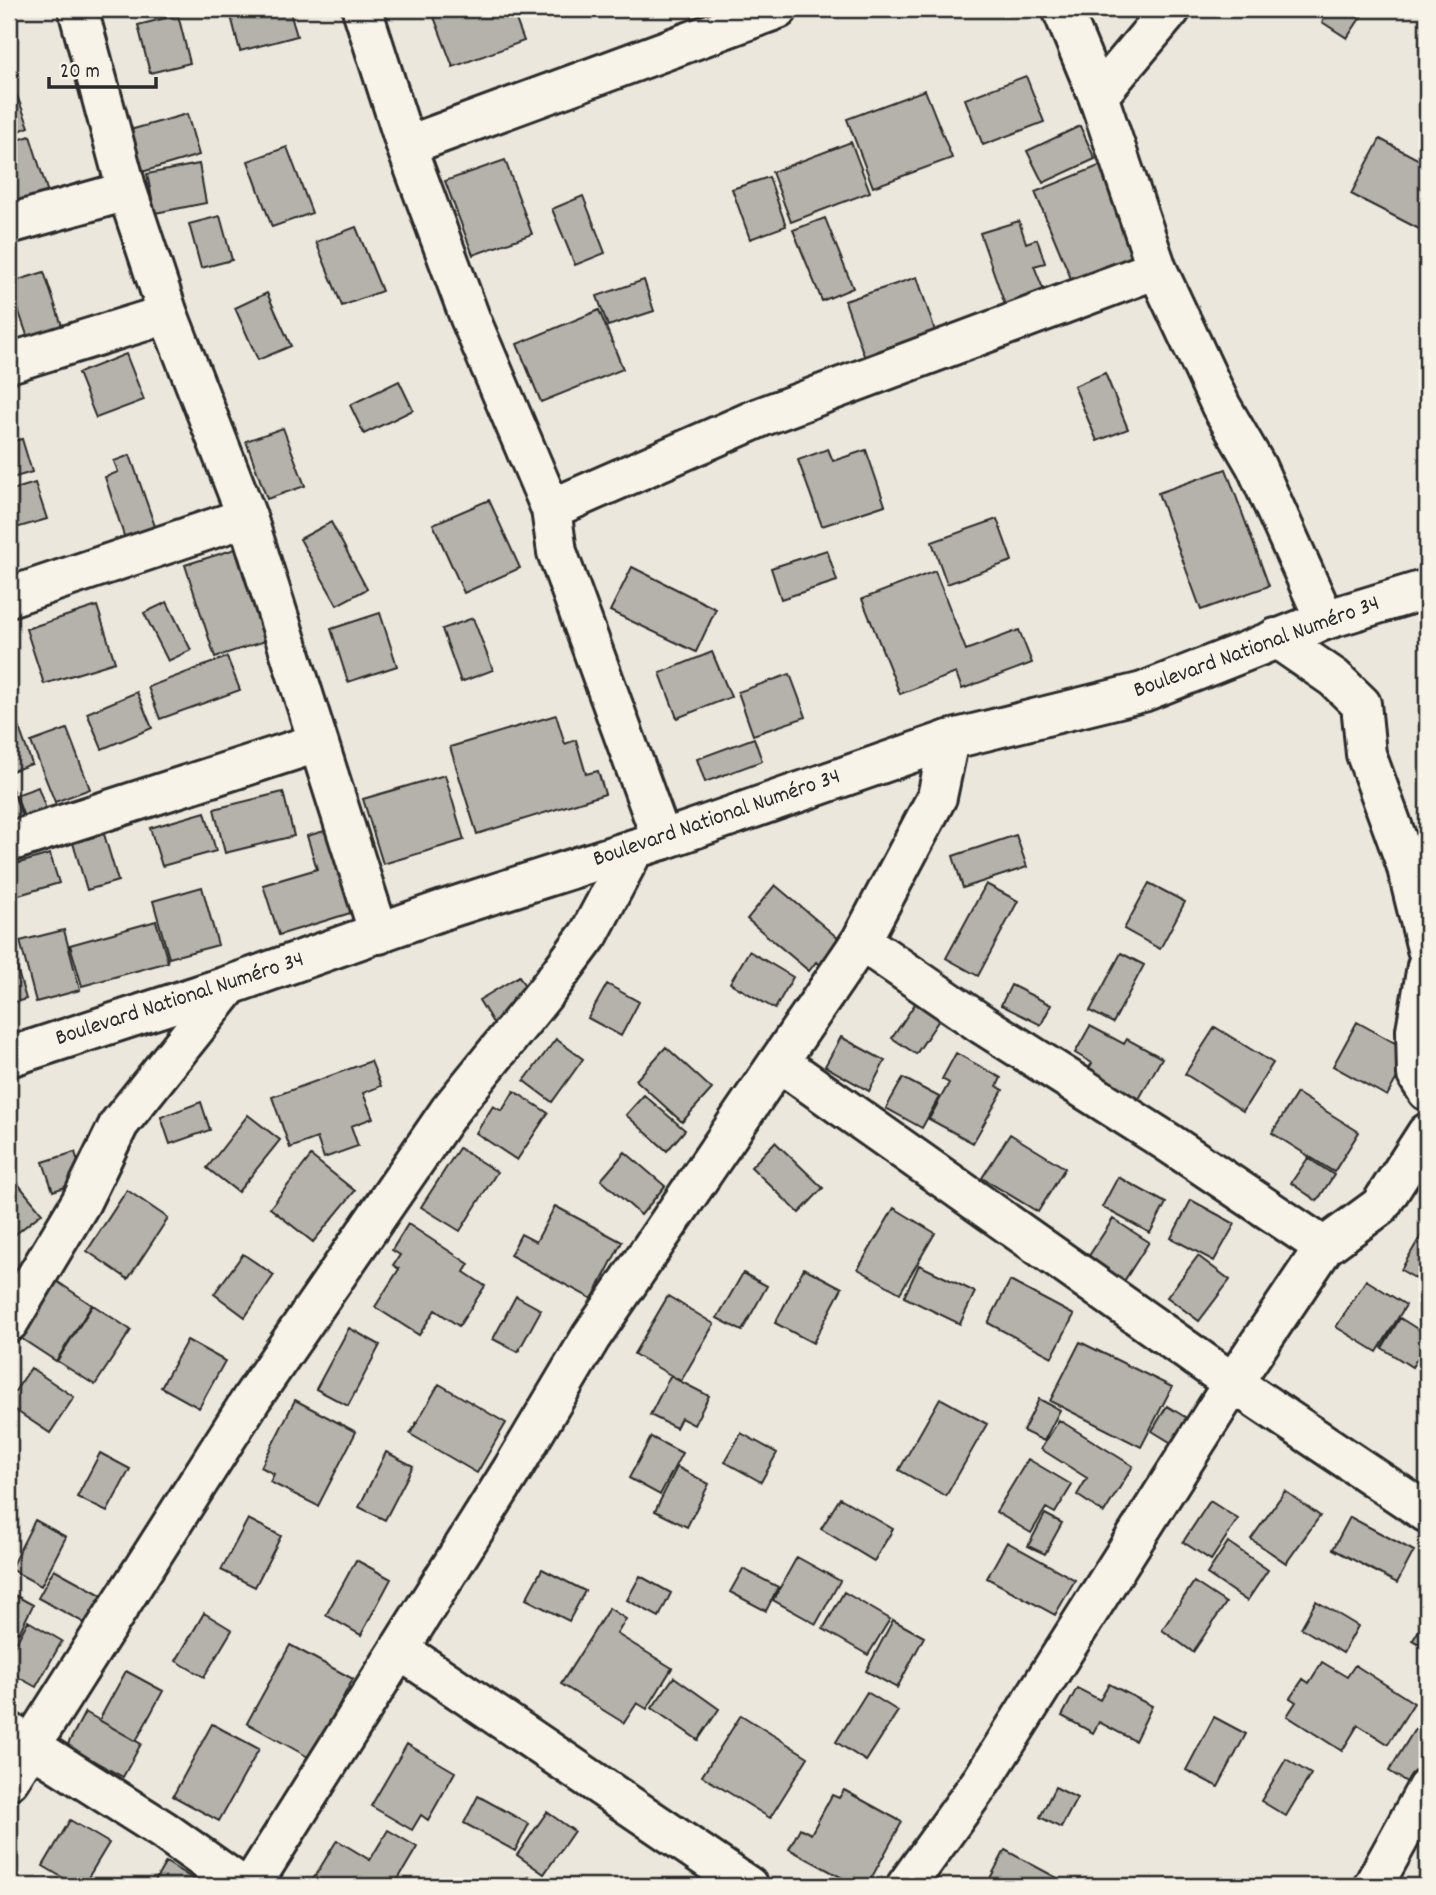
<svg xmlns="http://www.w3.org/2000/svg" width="1436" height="1895" viewBox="0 0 1436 1895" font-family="Dekko,sans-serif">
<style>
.building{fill:#b5b2ab;stroke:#2b2b2b;stroke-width:2}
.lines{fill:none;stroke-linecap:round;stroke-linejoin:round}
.minor-casing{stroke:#2b2b2b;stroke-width:44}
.major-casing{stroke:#2b2b2b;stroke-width:44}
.minor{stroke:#f7f3e8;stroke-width:38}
.major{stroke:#f7f3e8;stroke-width:38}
.labels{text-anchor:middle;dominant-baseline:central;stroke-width:7;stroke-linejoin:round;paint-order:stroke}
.street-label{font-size:23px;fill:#2b2b2b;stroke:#f7f3e8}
</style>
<rect width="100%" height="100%" fill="#ebe7dd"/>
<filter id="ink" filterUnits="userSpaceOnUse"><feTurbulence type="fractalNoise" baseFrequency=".0143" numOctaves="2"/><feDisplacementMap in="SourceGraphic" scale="14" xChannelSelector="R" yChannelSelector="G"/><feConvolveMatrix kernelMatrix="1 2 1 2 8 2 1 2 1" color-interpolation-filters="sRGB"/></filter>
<g filter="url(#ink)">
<!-- building -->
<path class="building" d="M259 9H289L297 36 240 51 231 16Z
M431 9H512L524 41 453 67Z
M1331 9H1366L1347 38 1322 22Z
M178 15 190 63 150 73 138 25Z
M9 75 29 127 9 135Z
M1026 76 1044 122 983 145 965 99Z
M925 90 952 158 873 187 847 119Z
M187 114 199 155 142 172 130 130Z
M1080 126 1095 159 1043 183 1027 151Z
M30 136 48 193 17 203 9 180V143Z
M1380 139 1427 164V233L1351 194Z
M851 142 870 192 791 222 772 172Z
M287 147 312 213 272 227 248 161Z
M505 160 532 234 473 255 445 181Z
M1106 163 1143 252 1072 281 1035 192Z
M199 164 206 203 155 213 147 174Z
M769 177 786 226 750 239 732 189Z
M583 196 605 253 575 265 552 209Z
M220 216 232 260 201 268 189 224Z
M825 218 853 288 822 301 793 230Z
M1019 221 1026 243 1037 239 1045 263 1034 266 1044 291 1005 305 980 233Z
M356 227 382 291 342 306 316 242Z
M44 272 62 326 28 338 9 283Z
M917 277 938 340 867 364 845 301Z
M644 280 654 311 608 326 597 296Z
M267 293 291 346 258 360 235 308Z
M599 310 623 369 541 402 517 344Z
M126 354 144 400 96 418 78 373Z
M1105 373 1128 429 1097 441 1074 386Z
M399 381 413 410 364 434 350 405Z
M283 428 305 486 267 499 246 441Z
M22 439 32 472 9 479V442Z
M828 449 833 461 866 450 885 505 822 526 798 460Z
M130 455 157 532 126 542 105 477 118 472 114 461Z
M1226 469 1269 586 1201 610 1158 493Z
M35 483 47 519 9 530V491Z
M489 500 520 568 464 593 433 524Z
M997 519 1012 561 947 584 932 542Z
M331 522 367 589 337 605 300 539Z
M235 549 265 641 215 657 185 565Z
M827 550 837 581 781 599 771 568Z
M632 567 716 609 696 652 610 611Z
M935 571 966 650 1019 630 1032 663 962 689 956 673 900 694 862 599Z
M167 602 191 650 168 661 144 613Z
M97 606 115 662 44 684 26 629Z
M380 613 397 666 348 682 331 629Z
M473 618 493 670 461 682 442 629Z
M712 652 731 697 677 718 660 673Z
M227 657 240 690 160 719 148 687Z
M790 674 806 717 753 735 738 692Z
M137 692 152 728 102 749 87 713Z
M556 715 565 744 576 740 586 774 598 771 605 794 477 834 450 747Z
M17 722 32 764 9 772V725Z
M67 729 90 789 55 802 31 742Z
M754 738 762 761 705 782 697 759Z
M445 775 464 840 383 864 363 799Z
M9 780 24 822 9 828Z
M38 787 51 823 29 831 16 795Z
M283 792 294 836 225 853 214 809Z
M205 812 216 851 162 866 150 828Z
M335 828 360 910 279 935 263 885 317 869 307 836Z
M104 834 118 881 87 890 73 843Z
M1016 835 1027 867 963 888 953 856Z
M50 854 59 883 19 895 9 866Z
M1149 883 1185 902 1160 949 1124 929Z
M986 884 1018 901 978 976 946 958Z
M775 885 845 944 824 969 816 962 809 971 747 919Z
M202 887 218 945 169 958 153 901Z
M156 921 168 962 82 986 70 945Z
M64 930 80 990 36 1002 20 941Z
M749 951 793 977 775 1009 730 983Z
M1121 953 1144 965 1113 1023 1090 1011Z
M16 965 26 999 9 1004V968Z
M519 976 534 1001 495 1026 479 1000Z
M607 984 639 1002 621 1036 588 1018Z
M1011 985 1051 1005 1041 1025 1001 1005Z
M921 995 945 1011 916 1054 892 1038Z
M1357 1022 1411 1052 1387 1096 1333 1066Z
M1090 1026 1124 1044 1127 1039 1162 1058 1139 1099 1087 1071 1092 1063 1075 1053Z
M1215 1027 1273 1063 1243 1111 1185 1074Z
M841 1037 885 1061 869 1091 825 1066Z
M556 1039 583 1059 552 1102 524 1081Z
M666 1047 712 1089 682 1122 636 1080Z
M956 1053 1001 1078 997 1086 1003 1090 973 1143 929 1119 949 1083 942 1079Z
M371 1061 381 1086 363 1093 373 1118 351 1126 358 1146 324 1158 317 1138 290 1148 272 1097Z
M903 1078 939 1097 922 1128 886 1108Z
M514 1091 548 1113 517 1160 476 1133 493 1106 502 1111Z
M1297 1093 1359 1132 1334 1172 1272 1133Z
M644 1095 685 1130 667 1151 626 1115Z
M201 1102 210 1130 170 1144 161 1117Z
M248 1115 280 1140 238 1192 207 1168Z
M1010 1134 1065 1168 1038 1212 982 1178Z
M775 1142 823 1188 799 1213 751 1167Z
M459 1148 497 1172 460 1231 421 1207Z
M75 1152 84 1181 53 1191 43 1162Z
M625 1152 665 1186 641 1215 601 1180Z
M311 1156 355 1191 313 1242 270 1208Z
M1308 1158 1334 1175 1317 1201 1291 1183Z
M9 1173 42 1213 12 1237 9 1233Z
M1118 1177 1166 1203 1150 1233 1102 1207Z
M127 1190 168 1218 128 1279 87 1251Z
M1191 1200 1235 1224 1214 1261 1171 1238Z
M555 1206 622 1242 592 1299 510 1255 521 1234 536 1242Z
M894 1208 935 1233 900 1293 858 1269Z
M1113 1219 1149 1242 1119 1289 1083 1265Z
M408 1224 469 1264 464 1272 485 1286 459 1326 435 1310 419 1335 375 1307 399 1269 393 1265 400 1255 392 1250Z
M1420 1237 1427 1241V1285L1401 1270Z
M243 1254 274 1275 245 1317 214 1294Z
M1198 1256 1230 1280 1199 1321 1167 1297Z
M919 1265 975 1292 960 1324 904 1297Z
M804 1268 842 1288 813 1343 775 1323Z
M743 1273 767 1286 742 1331 717 1318Z
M52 1278 92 1305 56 1361 16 1335Z
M1366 1280 1406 1305 1377 1352 1336 1327Z
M1010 1281 1074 1315 1052 1357 988 1323Z
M516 1296 541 1310 518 1352 493 1339Z
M668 1296 714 1324 681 1381 634 1354Z
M93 1305 131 1330 95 1385 57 1361Z
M1400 1318 1427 1335V1342L1412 1367 1382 1348Z
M349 1328 380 1345 348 1406 316 1389Z
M187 1340 225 1361 199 1408 161 1387Z
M1080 1342 1172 1387 1141 1447 1050 1401Z
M31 1368 74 1397 50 1433 9 1406V1400Z
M670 1376 709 1396 694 1425 681 1418 676 1428 650 1415Z
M439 1384 506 1423 477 1473 410 1434Z
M940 1398 987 1424 946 1496 899 1470Z
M1039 1399 1060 1410 1044 1441 1023 1431Z
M295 1400 356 1432 318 1506 270 1482 274 1474 261 1467Z
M1167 1406 1195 1423 1180 1448 1152 1431Z
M1059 1420 1133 1466 1104 1513 1077 1495 1087 1478 1041 1449Z
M741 1433 777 1453 761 1482 725 1462Z
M651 1437 682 1453 660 1495 629 1478Z
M386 1452 413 1466 385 1520 359 1507Z
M100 1453 130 1469 107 1512 77 1497Z
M1028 1459 1072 1485 1055 1513 1046 1508 1031 1533 996 1512Z
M677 1467 709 1484 687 1527 655 1511Z
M1285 1491 1320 1516 1286 1563 1251 1539Z
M840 1498 893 1529 874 1561 821 1529Z
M1210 1501 1238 1519 1211 1560 1183 1542Z
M1045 1514 1062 1523 1045 1554 1028 1546Z
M1350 1517 1414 1551 1397 1583 1333 1549Z
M248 1519 281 1536 255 1587 221 1570Z
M35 1520 66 1537 41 1586 10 1569Z
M1007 1542 1075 1580 1055 1615 987 1578Z
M1228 1542 1268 1570 1247 1601 1207 1574Z
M797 1557 840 1581 816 1624 773 1600Z
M356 1560 391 1579 361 1635 326 1615Z
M54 1569 105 1597 90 1626 38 1598Z
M542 1569 585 1591 569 1621 526 1599Z
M743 1569 778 1587 766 1611 730 1592Z
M640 1576 671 1593 659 1617 627 1600Z
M1194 1582 1226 1603 1193 1652 1162 1630Z
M9 1592 33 1605 19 1633 9 1628Z
M844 1592 890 1619 868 1655 823 1629Z
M1316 1601 1358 1626 1343 1653 1301 1628Z
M609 1608 626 1619 617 1634 672 1668 647 1709 637 1703 624 1723 561 1684Z
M204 1613 232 1630 204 1677 176 1661Z
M1427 1617V1649L1413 1640Z
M893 1620 924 1637 897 1688 866 1671Z
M28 1621 62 1641 36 1687 9 1672V1656Z
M290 1645 353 1679 310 1758 247 1723Z
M1322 1662 1347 1677 1355 1665 1414 1703 1388 1744 1358 1725 1342 1751 1287 1716 1296 1702 1290 1698 1303 1679 1309 1683Z
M126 1671 163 1691 136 1741 99 1720Z
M674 1677 719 1709 698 1740 652 1708Z
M1109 1684 1152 1706 1135 1741 1099 1722 1093 1733 1062 1716 1077 1688 1100 1700Z
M867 1692 898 1711 866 1761 836 1742Z
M85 1712 141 1744 123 1777 67 1746Z
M741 1715 808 1757 770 1818 702 1776Z
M1214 1717 1246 1734 1218 1787 1186 1770Z
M212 1724 259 1749 219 1821 173 1796Z
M1415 1729 1427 1737V1765L1413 1786 1389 1771Z
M407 1744 455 1772 428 1820 421 1815 412 1830 371 1806Z
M1286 1759 1311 1774 1286 1816 1261 1801Z
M1055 1787 1077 1798 1061 1828 1040 1817Z
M844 1790 902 1822 867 1886H857L789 1849 800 1828 811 1834 832 1795 839 1798Z
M478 1796 529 1824 515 1851 464 1823Z
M547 1812 574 1831 544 1874 517 1855Z
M70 1820 109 1843 83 1886H77L43 1866Z
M388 1830 417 1847 394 1886H309L337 1840 370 1860Z
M1005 1850 1072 1886H986Z
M166 1862 204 1886H152Z
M529 1876 548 1886H523Z"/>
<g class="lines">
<defs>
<path id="minor" d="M78 9 127 191 168 314 247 517 379 934
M362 9 406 146 470 318 551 509 557 552 662 840
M1062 9 1098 96 1157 269 1221 406 1256 466 1325 620
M1098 96 1171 9
M406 146 778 9
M9 224 127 191
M9 363 168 314
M551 509 761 417 1157 269
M9 597 247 517
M1276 638 1334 678 1361 704 1366 754 1406 864 1427 949
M9 842 317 743
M861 941 983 1025 1166 1141 1324 1247
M1427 966 1416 1030 1417 1075 1427 1091
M779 1062 1233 1383 1427 1513
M9 1322 81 1202 119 1124 230 985
M400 1650 748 1886
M9 1732 163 1830 242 1886
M9 1780 252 1398 450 1110 548 989 589 934 634 849
M251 1886 515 1465 591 1337 861 941 937 797 949 740
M906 1886 983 1779 1233 1383 1324 1247 1380 1206 1427 1133
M1373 1886 1427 1788"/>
<path id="major" d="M9 1057 230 985 443 910 662 840 949 740 1143 692 1325 620 1427 589"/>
</defs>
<!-- minor casing -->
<use href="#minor" class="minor-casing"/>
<!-- major casing -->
<use href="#major" class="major-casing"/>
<!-- minor -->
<use href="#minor" class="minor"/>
<!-- major -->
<use href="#major" class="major"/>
</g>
</g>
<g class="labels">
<!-- street labels -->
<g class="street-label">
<text transform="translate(1257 648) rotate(-20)">Boulevard National Numéro 34</text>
<text transform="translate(717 819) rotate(-19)">Boulevard National Numéro 34</text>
<text transform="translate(180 1000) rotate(-18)">Boulevard National Numéro 34</text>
</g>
</g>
<!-- margin -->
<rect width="1436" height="1895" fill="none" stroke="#f7f3e8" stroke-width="35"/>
<rect x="18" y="18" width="1401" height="1860" fill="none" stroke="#2b2b2b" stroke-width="2.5" filter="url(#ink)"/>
<!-- scale -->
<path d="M49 77v10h107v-10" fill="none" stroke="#2b2b2b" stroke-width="3.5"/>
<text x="60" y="77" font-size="21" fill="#2b2b2b" stroke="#f7f3e8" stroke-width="5" paint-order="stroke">20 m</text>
</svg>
